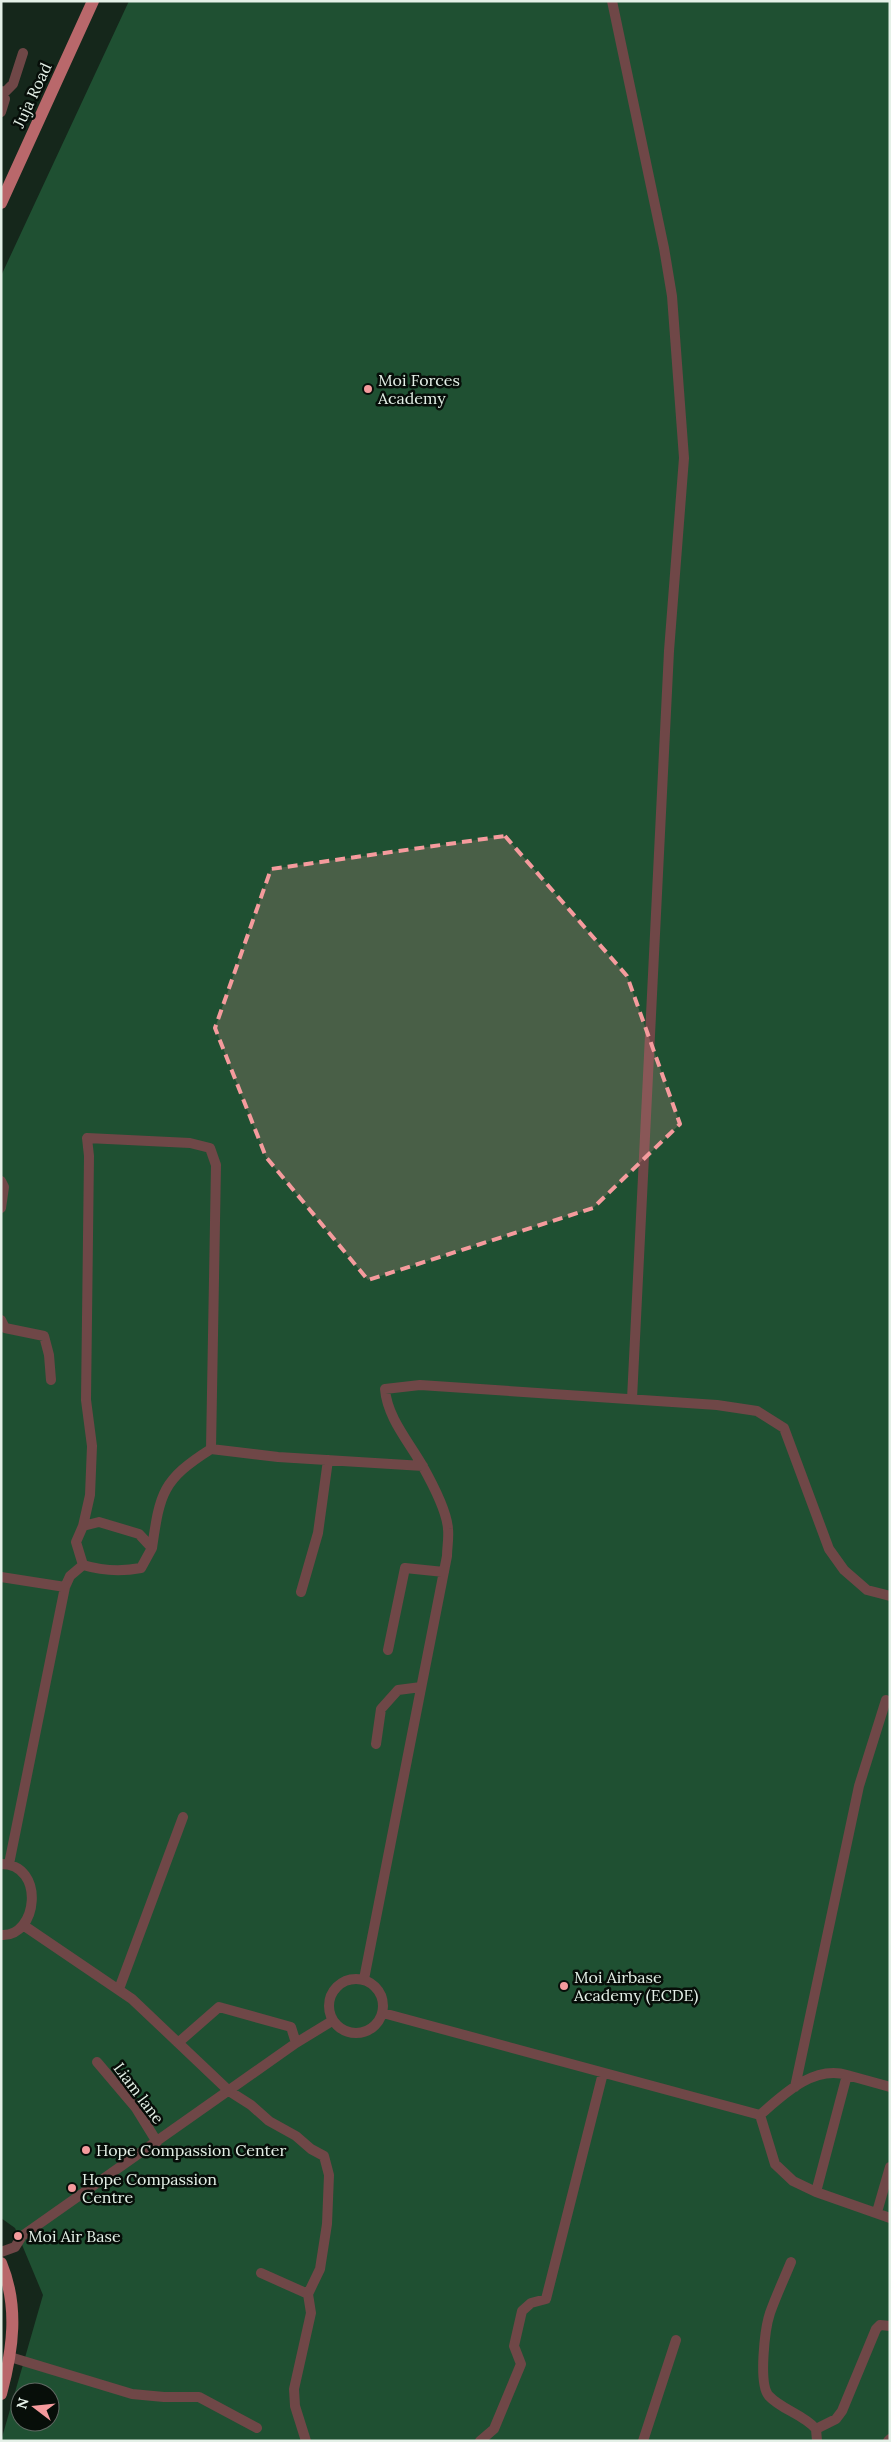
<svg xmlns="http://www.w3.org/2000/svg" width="891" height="2442" viewBox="0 0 891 2442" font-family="Lora,serif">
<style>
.green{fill:#1f5032;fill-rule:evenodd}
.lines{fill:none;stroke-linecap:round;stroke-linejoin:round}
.minor{stroke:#6f4747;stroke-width:10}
.major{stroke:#b9686b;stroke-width:12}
.marked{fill:#f59b9d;fill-opacity:0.2;stroke:#f59b9d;stroke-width:4;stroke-dasharray:10 6;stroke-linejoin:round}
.poi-dot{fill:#f59b9d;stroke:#070e09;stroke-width:2}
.labels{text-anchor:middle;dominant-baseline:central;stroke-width:5;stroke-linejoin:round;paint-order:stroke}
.street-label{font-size:16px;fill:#e4f0e7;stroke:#070e09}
.poi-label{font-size:16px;fill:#e4f0e7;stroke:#070e09;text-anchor:start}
</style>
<rect width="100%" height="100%" fill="#15271b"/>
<!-- green -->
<path class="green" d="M129 1H890V2441H1L43 2295 15 2228 1 2218V276ZM20 2392H50V2422H20Z"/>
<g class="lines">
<!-- minor -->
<path class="minor" d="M612 1 664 248 672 296 684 458 669 651 632 1399
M1 91 5 99 1 112
M4 93 13 84 23 53
M1 1181 4 1187 1 1208
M1 1320 5 1328 44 1336 49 1355 51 1380
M211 1449 278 1457 423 1466
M99 1522 139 1534 152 1548 141 1568C120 1572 103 1571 83 1565L76 1542 83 1526Z
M83 1526 90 1495 92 1446 86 1400 89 1156 87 1138 190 1143 210 1148 216 1165 211 1449C162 1480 160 1493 152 1548
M1 1577 65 1587 9 1864
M65 1587 70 1576 83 1565
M301 1592 318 1533 328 1460
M388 1650 405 1568 444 1572
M376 1744 381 1709 398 1690 421 1687
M1 1864C46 1864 38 1938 1 1935
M23 1925 132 1999 229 2091 251 2105 269 2121 296 2136 311 2149 324 2156 329 2175 327 2224 320 2269 308 2294 311 2313 294 2389 295 2406 306 2441
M329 2006a27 27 0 1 1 54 0a27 27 0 1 1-54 0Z
M364 1979 447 1556C447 1548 449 1538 448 1529 447 1512 431 1481 422 1465 409 1442 387 1417 385 1389L420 1385 717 1405 757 1411 784 1428 829 1549 844 1570 867 1590 890 1596
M119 1989 183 1817
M383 2013 760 2115C783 2095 813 2065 847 2075L816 2192 793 2181 775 2164 760 2115
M179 2042 219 2007 291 2027 296 2043
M97 2062 136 2108 157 2142
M847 2075 890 2087
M795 2087 859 1786 886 1700
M816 2192 890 2218
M877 2212 890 2167
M1 2252 15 2247 22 2236 296 2043 332 2021
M791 2262C784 2279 776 2296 770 2313 765 2328 758 2384 769 2396 782 2410 803 2414 816 2429L817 2441
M261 2273 308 2294
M10 2357 132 2394 164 2397H199L257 2428
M816 2429 836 2419 842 2411 876 2329 880 2325 890 2326
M480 2441 494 2429 521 2364 514 2346 522 2311 531 2303 546 2299 603 2073
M643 2441 676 2340
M888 2441 890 2439"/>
<!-- major -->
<path class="major" d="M1 203 93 1
M1 2263C19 2306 13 2350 1 2394"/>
</g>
<!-- marked area -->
<path class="marked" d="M505 836 627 976 680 1124 593 1208 368 1280 266 1157 215 1028 271 869Z"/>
<!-- markers -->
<g class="poi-dot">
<circle cx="368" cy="389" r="5"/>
<circle cx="564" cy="1986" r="5"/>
<circle cx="86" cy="2150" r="5"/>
<circle cx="72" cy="2188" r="5"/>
<circle cx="18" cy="2236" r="5"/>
</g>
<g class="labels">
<!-- street labels -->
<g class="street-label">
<text transform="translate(32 95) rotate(-65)">Juja Road</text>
<text transform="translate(139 2093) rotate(53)">Liam lane</text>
</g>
<!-- poi labels -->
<g class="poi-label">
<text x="378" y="380">Moi Forces<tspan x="378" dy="18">Academy</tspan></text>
<text x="574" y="1977">Moi Airbase<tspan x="574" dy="18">Academy (ECDE)</tspan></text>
<text x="96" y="2150">Hope Compassion Center</text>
<text x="82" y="2179">Hope Compassion<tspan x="82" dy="18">Centre</tspan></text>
<text x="28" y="2236">Moi Air Base</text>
</g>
</g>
<!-- border -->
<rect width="891" height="2442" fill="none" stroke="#e4f0e7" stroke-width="5"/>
<!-- north arrow -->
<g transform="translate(35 2407) rotate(286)"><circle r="24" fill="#070e09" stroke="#5f6862"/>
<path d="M0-4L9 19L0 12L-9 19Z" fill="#f59b9d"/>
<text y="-8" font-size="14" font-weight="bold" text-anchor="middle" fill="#e4f0e7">N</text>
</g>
</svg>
